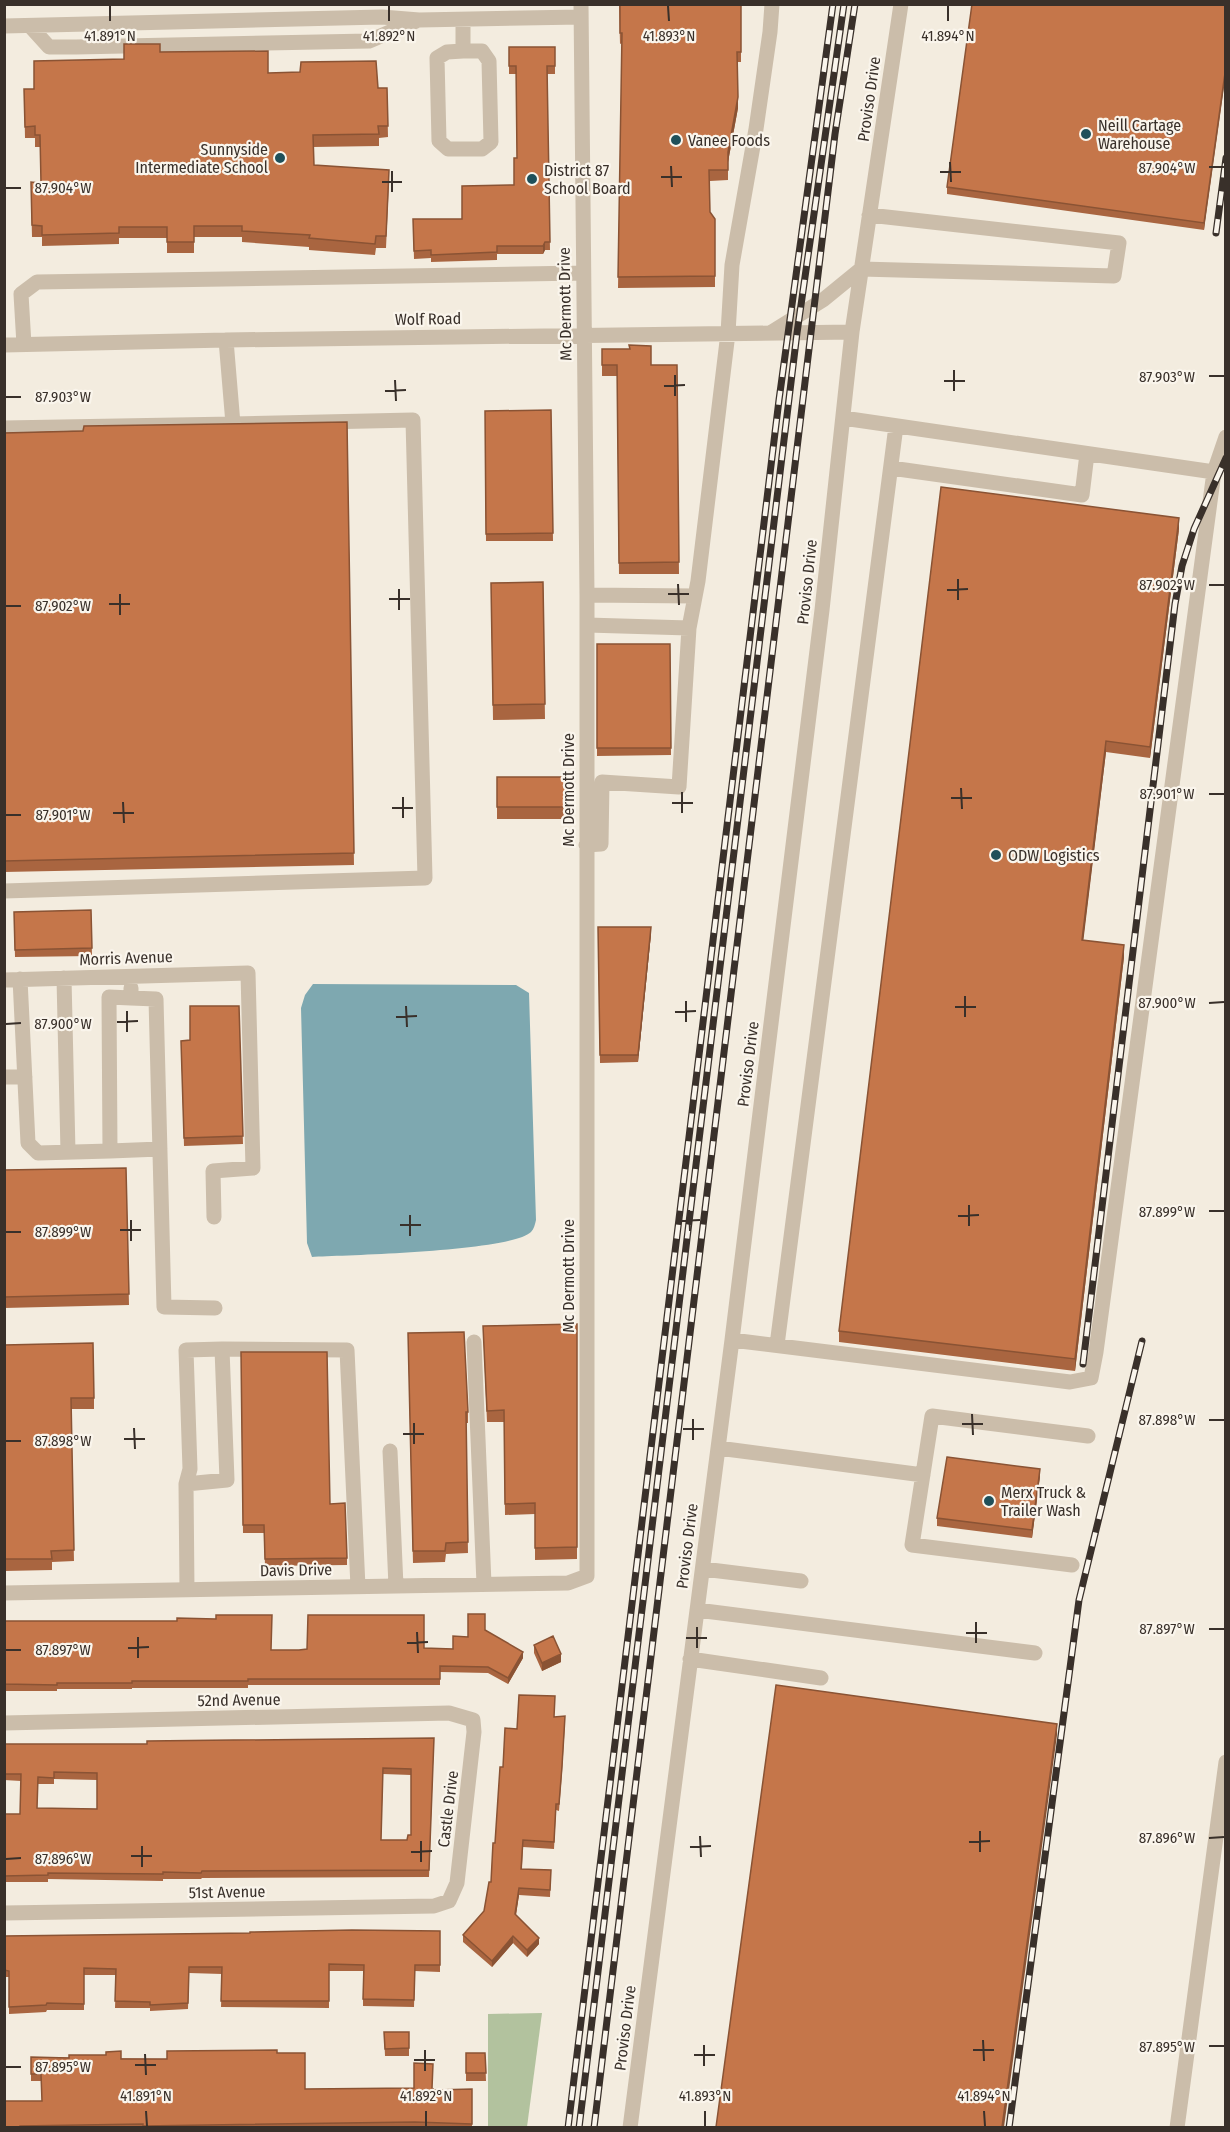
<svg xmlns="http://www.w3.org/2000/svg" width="1230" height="2132" viewBox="0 0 1230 2132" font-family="'Fira Sans Condensed',sans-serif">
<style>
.green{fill:#b2c29e}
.water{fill:#7ea8b0}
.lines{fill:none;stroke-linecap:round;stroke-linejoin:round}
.minor{stroke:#cbbdaa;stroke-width:15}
.rail-casing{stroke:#39302a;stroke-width:7}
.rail{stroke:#faf5ec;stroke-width:4.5;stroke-dasharray:14;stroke-linecap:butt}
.wall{fill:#a96540;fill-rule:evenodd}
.shaded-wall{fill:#8a5334}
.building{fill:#c5764a;stroke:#8a5334;stroke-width:1.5;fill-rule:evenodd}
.ticks{fill:none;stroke:#39302a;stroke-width:2}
.poi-dot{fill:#1f505a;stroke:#faf5ec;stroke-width:2}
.labels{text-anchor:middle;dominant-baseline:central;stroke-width:4.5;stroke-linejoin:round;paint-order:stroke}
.street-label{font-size:16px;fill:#39302a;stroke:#faf5ec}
.poi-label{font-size:16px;fill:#39302a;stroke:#faf5ec;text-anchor:start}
.ticks-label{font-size:15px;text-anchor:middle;fill:#39302a;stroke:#faf5ec;stroke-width:4.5;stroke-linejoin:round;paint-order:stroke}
</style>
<rect width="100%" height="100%" fill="#f3ecdf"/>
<!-- green -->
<path class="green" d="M542 2013 527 2127H488V2014Z"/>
<!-- water -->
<path class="water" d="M313 984 516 985 529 993 536 1220C535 1224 534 1229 531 1232 509 1252 348 1255 312 1257L307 1243 301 1008 305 995Z"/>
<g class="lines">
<!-- minor -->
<path class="minor" d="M4 26 382 17 419 20 581 17
M30 26 49 47H76L369 41 416 21
M463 51H482L489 61 491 142 482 149H448L439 141 437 58 447 52 463 51V20
M770 333 823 300 861 269 1114 276 1119 243 869 215
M4 345 226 340 852 332
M24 345 21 294 37 282 582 273
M4 428 233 424 226 340
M891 468 1082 495 1087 454
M1214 472 1226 437
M587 595 695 596
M587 625 689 628
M586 845 601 844 602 782 679 787 689 628 698 581 728 333 732 265 756 129 770 32 772 4
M4 891 425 878 413 420 233 424
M64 978 68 1152
M20 979 28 1143 38 1153 110 1151 109 997 131 998
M4 980 248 973 253 1168 213 1171 214 1217
M131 988V998L156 999 164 1307 215 1308
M4 1077H25
M110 1151 160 1149
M732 1340 1070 1382 1091 1378 1096 1352 1214 472 843 418
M474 1342 484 1584
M777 1345 896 426
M222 1349 347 1350 358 1587
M718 1448 923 1475
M390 1451 396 1586
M186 1484 227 1480 222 1349 186 1350 190 1469 186 1484 187 1590
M1072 1565 912 1545 932 1416 1088 1436
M703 1569 801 1581
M4 1593 568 1583 587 1576V595L581 4
M697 1610 1035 1653
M690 1659 821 1678
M4 1723 449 1713 473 1720 474 1732 457 1883 449 1901 434 1906 4 1913
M630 2128 732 1340 822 610 852 332 901 4
M1177 2128 1226 1762"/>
<defs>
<path id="rail" d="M1216 233 1226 158
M1083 1364 1175 604 1182 566 1194 529 1226 458
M568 2128 779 400 833 4
M579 2128 797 333 844 4
M594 2128 835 134 855 4
M1009 2128 1079 1600 1142 1341"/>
</defs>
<!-- rail casing -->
<use href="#rail" class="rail-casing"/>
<!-- rail -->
<use href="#rail" class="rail"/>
</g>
<!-- wall -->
<path class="wall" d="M619 4H741V62H737L738 108 728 162V180L710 181V212L715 219V287L618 288 622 43 620 44Z
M1226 4 1204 230 947 194V187Z
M509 47H555V74H547L550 250H545L543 254H497V260L431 262V258L414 259 413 219H462L514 185 517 158 516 74H509Z
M160 52 268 73 378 88H387L388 137 379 138V146L313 147 314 165 389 181 386 248H376L375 255 309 250V247L242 242V237H194V253H167V238H119V244L42 246V237H32L31 194 41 183 40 147H35V138H25L24 89H34Z
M629 345 651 365H677L679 574H619L617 376H602V349H629Z
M551 410 553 541H486L485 411Z
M347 422 354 865 4 872V433Z
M1179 529 1150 758 1106 752 1083 940 1124 957 1075 1371 839 1342V1331Z
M543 582 545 719 493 720 491 583Z
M597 644H670L671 755 597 756Z
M497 777H566L567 819H497Z
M91 910 92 956 15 957 14 912Z
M598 927 651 934 638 1062 600 1063Z
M239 1006 243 1144 184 1146 181 1041 190 1040Z
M126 1168 129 1305 4 1308V1170Z
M577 1324V1559L535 1560V1514L505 1515 504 1422H487L483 1326Z
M408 1333 468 1412V1423H466L468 1553 446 1554 445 1562 413 1563Z
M4 1345 94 1398V1409H71L74 1561 52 1562V1570L4 1571Z
M241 1352 330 1504 347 1558V1565L265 1566 264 1533H243Z
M1040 1476 1032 1538 937 1526V1518Z
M4 1621 271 1650H299L424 1648 453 1649 468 1637 485 1630 523 1658 508 1684 488 1673 440 1672V1685H248V1688H132V1689H57V1691H4Z
M534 1645 561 1662 542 1671 534 1653Z
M554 1717 565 1723 562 1773 559 1811 556 1810 554 1849 523 1847 522 1869 551 1870 550 1897 519 1895 516 1915 539 1944 527 1957 513 1943 492 1967 463 1942V1935L484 1911 491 1882 503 1767 517 1729Z
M434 1738 429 1877 202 1878 201 1879H163V1881L48 1879V1882H4V1814H20L21 1781 4 1780V1744H147ZM383 1774 411 1775V1835L407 1840H381ZM54 1779 97 1780V1809L37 1808 38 1784H54Z
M440 1931V1972L415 1971 414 2007 363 2006V1971H329V2008L221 2007 222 1974 189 1973 188 2009 150 2011V2008H115L116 1975H84V2010H47L46 2012 9 2014V1977H4V1936Z
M384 2032H409V2056H385Z
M277 2053 305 2089 433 2088 434 2090 472 2089V2127H4L42 2101 41 2081H31V2057L167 2059Z
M466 2053H485L486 2081H466Z"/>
<!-- shaded-wall -->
<path class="shaded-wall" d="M1226 66V73L1204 230V223Z
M738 97V108L728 162V180V152Z
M545 242V250L543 254V246Z
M1179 518V529L1150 758V747Z
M1106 741V752L1082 952V940Z
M651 927V934L638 1062V1055Z
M1124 945V957L1075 1371V1359Z
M1040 1469V1476L1032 1538V1530Z
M523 1652V1658L508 1684V1678Z
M561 1654V1662L542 1671V1663Z
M1057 1724V1735L1004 2127H1002Z
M519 1888V1895L515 1921V1914Z
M513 1936V1943L492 1967V1961Z
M539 1938V1944L527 1957V1950Z"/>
<!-- building -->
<path class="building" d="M620 4H741V52H737L738 97 728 152V170H709L710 212 715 219V276L618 277 622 33H620Z
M972 4H1226V66L1204 223 947 187Z
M124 44H160V52L268 51V73L300 72 301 62 376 61 378 88H387L388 126H378L379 134 313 135 314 165 389 170 386 236H376L375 244 309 238 310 235 242 231V226H194V242H167V227H119V233L42 235V226L32 225 31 182 41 183 40 135H35V126L25 127 24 89H34V61L124 59Z
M509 47H555V66H547L550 242H545L543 246H497V252L431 255V250L414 251 413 219H462V186L514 185V158H517L516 66H509Z
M629 345 651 346V365H677L679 562 619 563 617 365H602V349H630Z
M551 410 553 533 486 534 485 411Z
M347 422 354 853 4 861V433L83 431 84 426Z
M941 487 1179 518 1150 747 1106 741 1082 940 1124 945 1075 1359 839 1331Z
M543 582 545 704 493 705 491 583Z
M597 644H670L671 748H597Z
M497 777H566L567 807H497Z
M91 910 92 948 15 950 14 912Z
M598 927H651L638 1055H600Z
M190 1006H239L243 1136 184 1138 181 1041 190 1040Z
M126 1168 129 1294 4 1297V1170Z
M577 1324V1547L535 1548V1503L505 1504 504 1410 487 1411 483 1326Z
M464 1332 468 1412H466L468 1542 446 1543 445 1551H413L408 1333Z
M93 1343 94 1398H71L74 1550 51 1551 52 1559H4V1345Z
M241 1352H327L330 1504 345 1503 347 1558 265 1559 264 1525H243Z
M947 1457 1040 1469 1032 1530 937 1518Z
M468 1614H485V1630L523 1652 508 1678 488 1667 440 1666V1679H248V1681H132V1683H57V1685L4 1684V1621H177V1618L216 1619V1615H272L271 1650H299L307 1649 308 1615H424V1648L453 1649V1636L468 1637Z
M553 1636 561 1654 542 1663 534 1645Z
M776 1685 1057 1724 1002 2127H716Z
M519 1695 555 1696 554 1717 565 1716 562 1766 559 1804H556L554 1842 523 1840 521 1869 551 1870 550 1890 519 1888 515 1914 539 1938 527 1950 513 1936 492 1961 463 1935 484 1911 489 1882H491L493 1843H495L500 1767H503L505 1728 517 1729Z
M434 1738 429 1870 202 1871 201 1873 163 1872V1874L48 1873V1875L4 1876V1814H20L21 1774H4V1744H147V1741ZM383 1768 411 1769V1835H408L407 1840H381ZM54 1772 97 1773V1809L37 1808 38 1777 54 1778Z
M352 1930 440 1931V1965H415L414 2000 363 1999 364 1965 329 1964V2001H221L222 1967H189L188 2003 150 2005V2002L115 2001 116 1969 84 1968V2004L47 2003 46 2005 9 2007V1971L4 1970V1936L250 1933V1932Z
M384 2032H409V2048L385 2049Z
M277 2050V2053H305V2089L414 2088V2063L433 2064 432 2088 434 2090 472 2089V2124L415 2122 143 2126V2124L20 2126V2127H4V2101H42L41 2074H31V2057L69 2058V2055H106V2052L121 2051V2059H167V2051Z
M466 2053H485L486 2073H466Z"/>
<!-- ticks -->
<path class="ticks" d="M110 6V21M389 6V21M668 6 669 21M948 6V21M950 162 951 182M671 166 672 187M1209 167H1224M392 171V192M940 172H961M661 177H682M382 182H402M6 188H21M954 370V391M675 375V396M1209 376H1224M395 380 396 401M944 381H965M664 386 685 385M385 391 406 390M6 397H21M958 579V600M678 584 679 605M1209 585H1224M399 589V610M947 590 968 589M120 594V615M668 594H689M389 599H410M109 604H130M6 606H21M961 788 962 809M682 792V813M1209 794H1224M403 797V818M951 798H972M123 802 124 823M672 803H693M392 808H413M113 813H134M6 815H21M965 996V1017M686 1001V1022M1209 1003 1224 1002M406 1006 407 1027M955 1007H976M127 1011V1032M675 1012 696 1011M396 1017 417 1016M117 1022 138 1021M6 1024 21 1023M969 1205V1226M689 1210 690 1231M1209 1211H1224M410 1215V1236M958 1216 979 1215M131 1220V1241M679 1221 700 1220M400 1225H421M120 1230H141M6 1232H21M972 1414 973 1435M693 1419V1440M1209 1420H1224M414 1423V1444M962 1424H983M134 1428 135 1449M683 1429H704M403 1434H424M124 1439H145M6 1441H21M976 1622V1643M697 1627V1648M1209 1629H1224M417 1632 418 1653M966 1633H987M138 1637V1658M686 1638H707M407 1643 428 1642M128 1648 149 1647M6 1650H21M980 1831V1852M700 1836 701 1857M1209 1838 1224 1837M421 1841V1862M969 1842 990 1841M142 1846V1867M690 1847 711 1846M411 1852 432 1851M131 1856H152M6 1859 21 1858M983 2040 984 2061M704 2045V2066M1209 2046H1224M425 2050V2071M973 2050H994M145 2054 146 2075M694 2055H715M414 2060H435M135 2065H156M6 2067H21M146 2111 147 2126M426 2111V2126M705 2111V2126M984 2111 985 2126"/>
<!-- markers -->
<g class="poi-dot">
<circle cx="1086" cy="134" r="6"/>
<circle cx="676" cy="140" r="6"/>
<circle cx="280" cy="158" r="6"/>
<circle cx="532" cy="179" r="6"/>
<circle cx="996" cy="855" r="6"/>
<circle cx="989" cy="1501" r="6"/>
</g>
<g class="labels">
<!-- street labels -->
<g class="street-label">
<text transform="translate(869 99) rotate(-82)">Proviso Drive</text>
<text transform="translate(565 304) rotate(-91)">Mc Dermott Drive</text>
<text transform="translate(428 319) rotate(-1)">Wolf Road</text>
<text transform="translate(807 582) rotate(-84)">Proviso Drive</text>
<text transform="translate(568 790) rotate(-90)">Mc Dermott Drive</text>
<text transform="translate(126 958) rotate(-2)">Morris Avenue</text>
<text transform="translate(748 1064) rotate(-83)">Proviso Drive</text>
<text transform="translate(568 1276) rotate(-90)">Mc Dermott Drive</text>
<text transform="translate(687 1546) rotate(-83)">Proviso Drive</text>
<text transform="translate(296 1570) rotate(-1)">Davis Drive</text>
<text transform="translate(239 1700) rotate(-1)">52nd Avenue</text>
<text transform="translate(448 1809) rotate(-83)">Castle Drive</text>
<text transform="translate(227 1892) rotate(-1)">51st Avenue</text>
<text transform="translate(625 2028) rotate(-83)">Proviso Drive</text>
</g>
<!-- poi labels -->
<g class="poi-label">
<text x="1098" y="125">Neill Cartage<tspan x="1098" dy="18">Warehouse</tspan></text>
<text x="688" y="140">Vanee Foods</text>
<text x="268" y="149" text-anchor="end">Sunnyside<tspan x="268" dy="18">Intermediate School</tspan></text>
<text x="544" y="170">District 87<tspan x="544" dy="18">School Board</tspan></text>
<text x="1008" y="855">ODW Logistics</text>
<text x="1001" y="1492">Merx Truck &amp;<tspan x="1001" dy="18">Trailer Wash</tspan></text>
</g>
</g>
<g class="ticks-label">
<text x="110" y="41">41.891°N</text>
<text x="389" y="41">41.892°N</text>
<text x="669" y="41">41.893°N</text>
<text x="948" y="41">41.894°N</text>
<text x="1167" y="173">87.904°W</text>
<text x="63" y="193">87.904°W</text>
<text x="1167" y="382">87.903°W</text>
<text x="63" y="402">87.903°W</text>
<text x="1167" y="590">87.902°W</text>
<text x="63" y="611">87.902°W</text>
<text x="1167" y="799">87.901°W</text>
<text x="63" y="820">87.901°W</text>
<text x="1167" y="1008">87.900°W</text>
<text x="63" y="1029">87.900°W</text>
<text x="1167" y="1217">87.899°W</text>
<text x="63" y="1237">87.899°W</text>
<text x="1167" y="1425">87.898°W</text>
<text x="63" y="1446">87.898°W</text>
<text x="1167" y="1634">87.897°W</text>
<text x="63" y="1655">87.897°W</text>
<text x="1167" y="1843">87.896°W</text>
<text x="63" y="1864">87.896°W</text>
<text x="1167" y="2052">87.895°W</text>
<text x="63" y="2072">87.895°W</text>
<text x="146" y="2101">41.891°N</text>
<text x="426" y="2101">41.892°N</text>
<text x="705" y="2101">41.893°N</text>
<text x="984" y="2101">41.894°N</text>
</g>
<!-- border -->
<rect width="1230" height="2132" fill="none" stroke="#39302a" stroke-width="12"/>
</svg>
